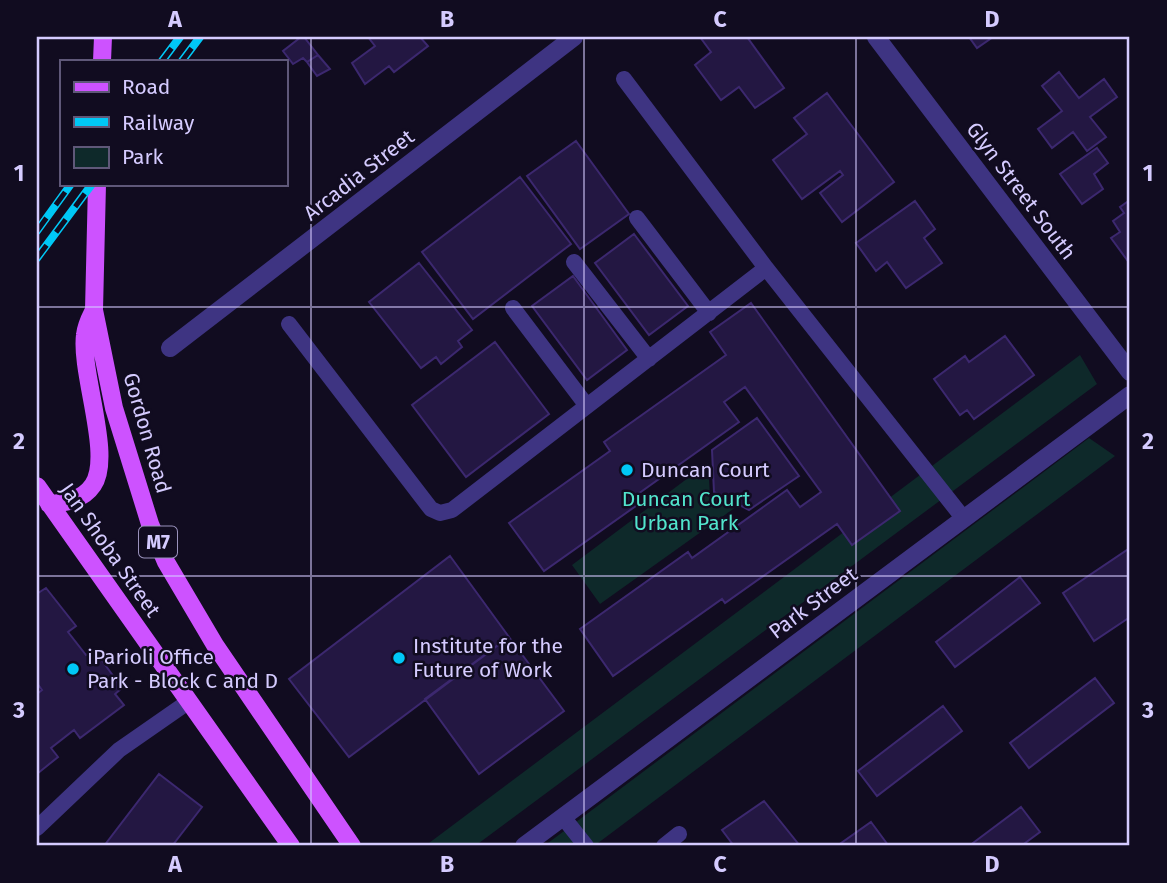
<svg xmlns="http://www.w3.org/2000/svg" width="1167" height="883" viewBox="0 0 1167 883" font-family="'Fira Sans',sans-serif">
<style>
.green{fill:#0e292a}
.building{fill:#231742;stroke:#3c286f;stroke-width:2}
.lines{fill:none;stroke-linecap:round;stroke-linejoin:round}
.lane{stroke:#3e3482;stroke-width:16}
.street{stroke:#3e3482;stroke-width:18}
.primary{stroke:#cd52ff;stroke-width:18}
.rail-casing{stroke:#00c8f6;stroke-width:8}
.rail{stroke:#110c20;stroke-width:5;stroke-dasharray:16;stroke-linecap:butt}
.grid{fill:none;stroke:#d5cbff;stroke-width:2;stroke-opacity:0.55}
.poi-dot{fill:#00c8f6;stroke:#110c20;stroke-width:2.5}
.labels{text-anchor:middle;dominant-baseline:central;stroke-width:5;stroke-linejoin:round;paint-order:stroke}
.shield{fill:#110c20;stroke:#9a92bc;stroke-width:2}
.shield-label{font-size:19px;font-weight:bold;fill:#d5cbff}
.street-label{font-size:21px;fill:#d5cbff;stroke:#110c20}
.poi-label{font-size:21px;fill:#d5cbff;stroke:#110c20;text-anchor:start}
.park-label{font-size:21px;fill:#52e4cc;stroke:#110c20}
.neatline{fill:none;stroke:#d5cbff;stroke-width:2.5}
.grid-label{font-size:23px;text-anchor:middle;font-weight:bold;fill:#d5cbff}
</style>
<rect width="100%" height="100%" fill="#110c20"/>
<!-- green -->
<path class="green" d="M1080 355 1097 384 475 846H425Z
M1089 438 1115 456 594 846H544Z
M708 463 710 496 736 507 600 604 572 565Z"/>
<!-- building -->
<path class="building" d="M301 37H304L318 55 307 62 303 58 293 64 283 51Z
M368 37H420L428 46 394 72 389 66 365 84 352 63 375 46Z
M700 37H747L784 88 755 108 739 87 721 100 695 65 711 52Z
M969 37H993L977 48Z
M318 55 330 69 317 76 307 62Z
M1059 72 1079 98 1104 79 1117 97 1090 117 1106 137 1087 151 1073 132 1052 148 1038 129 1062 111 1042 86Z
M827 93 894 182 842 222 820 193 843 175 840 171 802 199 773 160 807 134 794 118Z
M576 141 629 214 580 249 527 176Z
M1097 148 1108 163 1094 174 1103 189 1082 204 1060 174Z
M520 177 571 244 473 319 422 252Z
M1130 200V264L1111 238 1120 232 1113 221 1124 213 1120 207Z
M915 201 935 229 924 238 942 263 906 288 887 262 876 271 856 243Z
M634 234 688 306 649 335 595 263Z
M419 263 472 330 458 341 462 347 441 364 436 357 421 368 369 302Z
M573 276 627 350 587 380 532 306Z
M751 303 900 511 852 545 837 524 725 603 722 599 613 676 580 629 688 552 692 558 787 490 800 507 821 492 745 387 724 402 739 422 638 494 643 501 544 571 509 523 610 451 604 442 726 355 710 332Z
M1005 336 1034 375 974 419 967 410 960 415 934 379 965 356 969 362Z
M495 342 549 414 466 477 412 405Z
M757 418 799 476 749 510 714 492 712 450Z
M1130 548V617L1094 641 1063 593Z
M450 556 509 637 349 757 289 679Z
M1020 577 1040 603 955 667 936 642Z
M46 588 76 626 68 632 86 655 95 651 122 688 115 694 124 705 80 738 74 730 51 748 58 757 37 774V694L42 690 37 683V591L38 593Z
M509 637 564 711 479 774 425 699Z
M1095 678 1114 703 1029 768 1010 743Z
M943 706 962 731 877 796 858 771Z
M159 774 202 807 172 846H104Z
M764 801 800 846H734L722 830Z
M1021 807 1040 832 1021 846H969Z
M871 822 888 845 837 846Z"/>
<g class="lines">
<!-- lane -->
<path class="lane" d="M624 79 766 268 964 519
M637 218 709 313
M574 262 649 359
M513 308 587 406
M289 324 431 509 440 513 452 510 766 268
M563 817 586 846
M37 828 119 750 188 702
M664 846 679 834"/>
<!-- street -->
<path class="street" d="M876 37 1130 372
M170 348 574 37
M524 846 1130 395"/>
<!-- primary -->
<path class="primary" d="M102 61 103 37
M97 184 94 310 114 408 150 524 166 562 215 645 352 846
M37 486 291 846
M49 504C65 503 83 500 93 485 113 456 80 373 85 335 86 325 90 318 94 310"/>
<defs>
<path id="rail" d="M162 61 180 37
M182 61 200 37
M37 231 71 184
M37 258 92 184"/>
</defs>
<!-- rail casing -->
<use href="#rail" class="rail-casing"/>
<!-- rail -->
<use href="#rail" class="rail"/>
</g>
<!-- grid -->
<path class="grid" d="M311 37V846M584 37V846M856 37V846M37 307H1130M37 576H1130"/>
<!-- markers -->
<g class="poi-dot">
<circle cx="627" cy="470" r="7"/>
<circle cx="399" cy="658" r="7"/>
<circle cx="73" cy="669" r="7"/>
</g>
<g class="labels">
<!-- shield labels -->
<rect class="shield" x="139" y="526.5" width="38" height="31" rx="5"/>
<g class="shield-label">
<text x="158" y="542">M7</text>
</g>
<!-- street labels -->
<g class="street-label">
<text transform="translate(359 175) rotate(-38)">Arcadia Street</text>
<text transform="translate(1021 191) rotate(53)">Glyn Street South</text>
<text transform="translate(147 433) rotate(74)">Gordon Road</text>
<text transform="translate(110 550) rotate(55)">Jan Shoba Street</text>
<text transform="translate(813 603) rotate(-37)">Park Street</text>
</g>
<!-- poi labels -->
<g class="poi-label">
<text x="641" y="470">Duncan Court</text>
<text x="413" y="646">Institute for the<tspan x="413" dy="24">Future of Work</tspan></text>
<text x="87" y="657">iParioli Office<tspan x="87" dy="24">Park - Block C and D</tspan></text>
</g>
<!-- park labels -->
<g class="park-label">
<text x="686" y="499">Duncan Court<tspan x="686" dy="24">Urban Park</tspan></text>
</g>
</g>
<!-- border -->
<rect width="1167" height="883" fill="none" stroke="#110c20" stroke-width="77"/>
<!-- legend -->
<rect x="60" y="60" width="228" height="126" fill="#110c20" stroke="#5f5879" stroke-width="2"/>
<rect x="74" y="82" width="35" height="10" fill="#cd52ff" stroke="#5f5879" stroke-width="2"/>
<text x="122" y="94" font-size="21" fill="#d5cbff">Road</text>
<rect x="74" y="117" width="35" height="10" fill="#00c8f6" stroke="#5f5879" stroke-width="2"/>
<text x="122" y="130" font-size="21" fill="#d5cbff">Railway</text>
<rect x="74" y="147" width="35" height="21" fill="#0e292a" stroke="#5f5879" stroke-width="2"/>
<text x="122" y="164" font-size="21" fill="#d5cbff">Park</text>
<rect x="38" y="38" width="1090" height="806" class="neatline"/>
<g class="grid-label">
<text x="175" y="27">A</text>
<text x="447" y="27">B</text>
<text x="720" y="27">C</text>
<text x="992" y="27">D</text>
<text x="19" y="181">1</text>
<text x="1148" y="181">1</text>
<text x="19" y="449">2</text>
<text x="1148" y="449">2</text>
<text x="19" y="718">3</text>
<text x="1148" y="718">3</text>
<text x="175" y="872">A</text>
<text x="447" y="872">B</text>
<text x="720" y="872">C</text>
<text x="992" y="872">D</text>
</g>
</svg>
